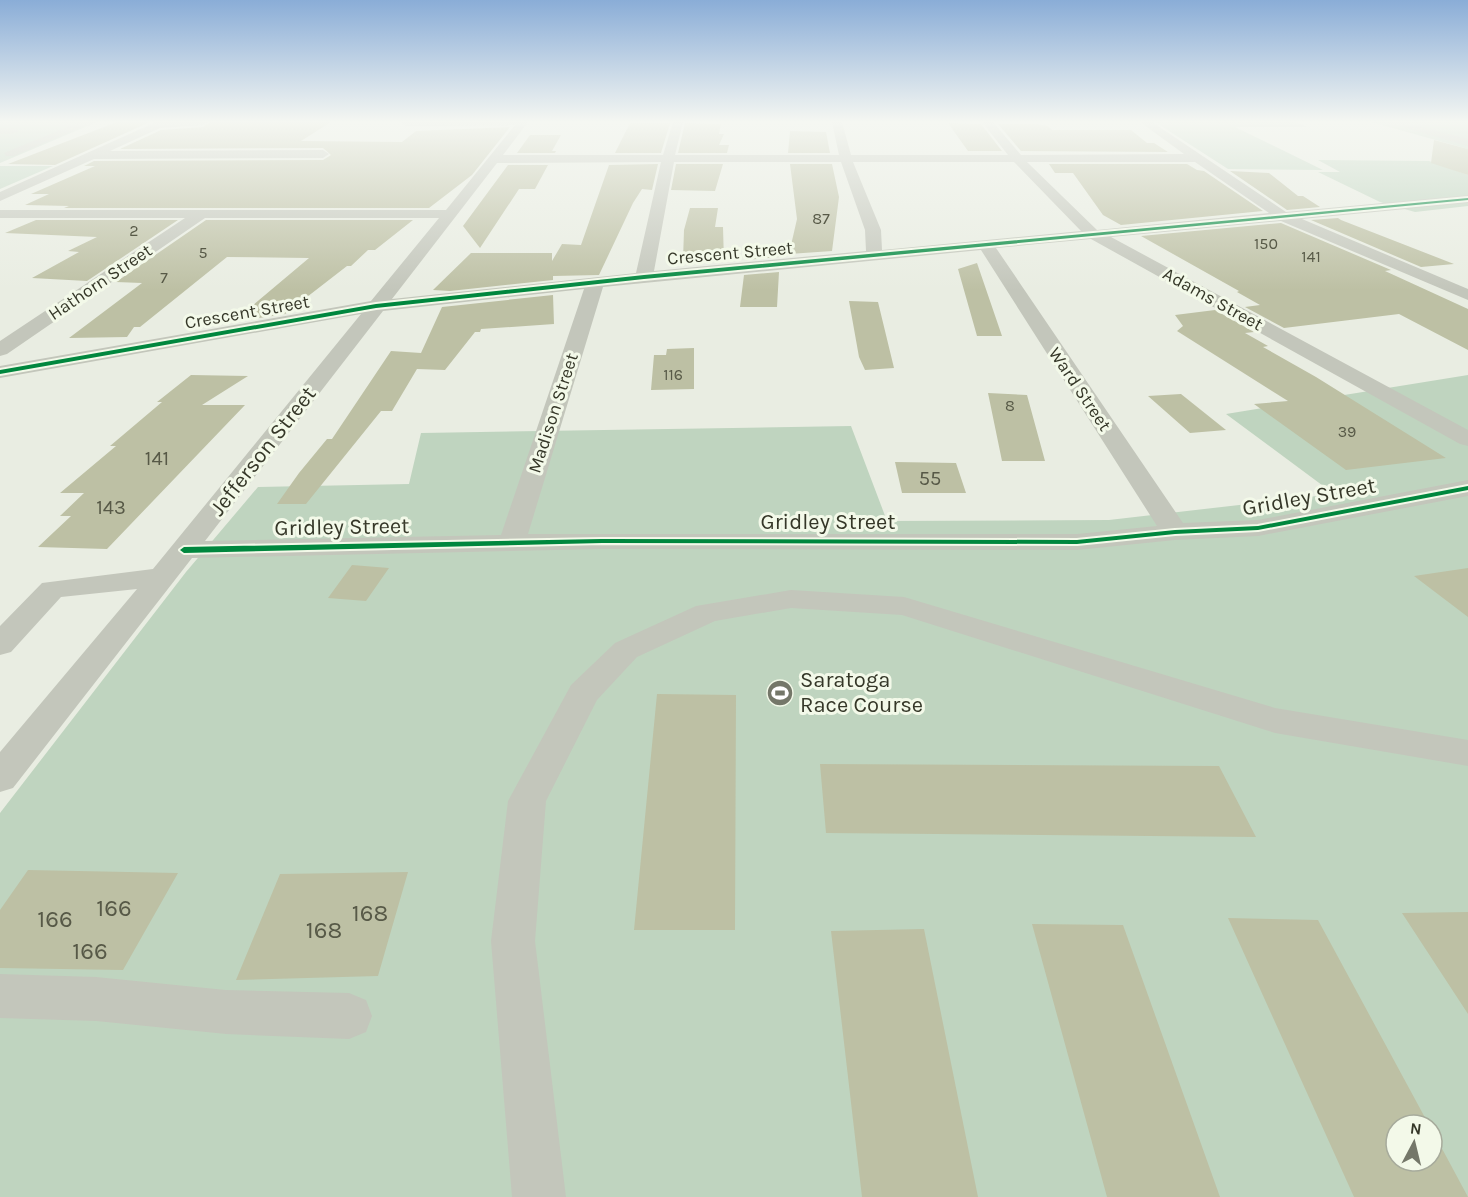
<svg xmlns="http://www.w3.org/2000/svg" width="1468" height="1197" viewBox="0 0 1468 1197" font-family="Karla,sans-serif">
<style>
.green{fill:#bfd4bf;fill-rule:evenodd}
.building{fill:#bdc0a4}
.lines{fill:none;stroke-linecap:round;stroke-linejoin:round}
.minor{fill:#c3c6bb;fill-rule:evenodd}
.cycleway-casing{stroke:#f3f9e9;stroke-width:4}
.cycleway{fill:#00873e;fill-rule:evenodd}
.labels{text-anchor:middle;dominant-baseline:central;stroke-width:6;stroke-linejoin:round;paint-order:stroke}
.far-number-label{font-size:16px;fill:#575947}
.far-street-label{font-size:18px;fill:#353728;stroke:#f3f9e9}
.number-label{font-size:20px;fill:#575947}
.street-label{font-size:22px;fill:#353728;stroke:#f3f9e9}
.poi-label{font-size:22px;fill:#353728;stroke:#f3f9e9;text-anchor:start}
.near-number-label{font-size:24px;fill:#575947}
</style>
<rect width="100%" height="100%" fill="#e9ede2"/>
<!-- green -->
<path class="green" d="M0 122H97L0 163Z
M1155 122H1294L1308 127H1235L1323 170 1228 169Z
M1371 122H1468V149Z
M1318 160 1429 161 1468 175V206L1415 212 1380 202 1318 172H1340Z
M0 166H53L0 189Z
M1468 375V1197H0V813L186 572 258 487 409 484 421 433 851 426 887 521 1109 520 1334 494 1226 414ZM1396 1125H1432V1161H1396Z"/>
<!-- building -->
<path class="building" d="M117 122H150L55 165 8 164Z
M210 122H331L301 141 402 142 416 131 510 127 472 175 429 208H64L69 206 25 205 49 194H31L95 166H84L94 161 323 160 331 155 323 148 120 149 161 130 203 127Z
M630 123H670L661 153H615Z
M685 123 721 124 719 134H724L719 145H729L727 153H678Z
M948 123 981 124 1002 151H968Z
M998 124H1037L1048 126 1052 130H1131L1147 143H1154L1168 152 1021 151Z
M790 131 826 132 830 153H788Z
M530 135H561L552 151H556L555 153H517Z
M1434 140 1468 149V175L1431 163Z
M658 164 652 190 642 189 633 203 599 275 553 276V280L450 291 433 290 471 253H552V261L562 244 581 245 609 165Z
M676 164H723L715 191 671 190Z
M790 164H832L839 197 832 251 789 254 797 219Z
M1049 164H1187L1197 170 1204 171 1263 211 1121 225 1103 215 1073 173H1055Z
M508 165H548L535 189H519L480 248 463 226Z
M1230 171 1269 173 1298 196H1303L1320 207 1287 210Z
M690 208H718L715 227H723L724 262 683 260 684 230Z
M1338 218 1341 220 1454 264 1421 267 1311 220Z
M36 220H178L87 281 32 278 79 252 68 251 97 237 5 233Z
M206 220H413L375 250H368L351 266H347L285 314 233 322 309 258 227 257 140 327H134L127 337 69 338 142 283 116 282Z
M1281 223 1391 270 1385 271 1468 309V350L1399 314 1284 328 1245 307 1260 305 1237 292 1239 291 1141 236Z
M780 246 779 257 746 260 747 248Z
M977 263 1002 336H977L958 269Z
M779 272 777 307H740L744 275Z
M553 295 554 324 481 329 480 332H475L445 370 417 369 392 411H381L306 504H277L299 473 327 439H332L391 351 421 353 442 307Z
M849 301 878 302 894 368 865 370 859 357Z
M1215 310 1254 332 1245 333 1268 346 1263 347 1316 377 1446 458 1346 470 1254 404 1288 401 1177 331 1183 326 1175 315Z
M694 348V389L651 390 654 355H666L667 349Z
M191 375 248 376 202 405H245L107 549 38 547 71 516H60L84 493H60L116 446H110L162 402H157Z
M988 393 1027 395 1045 461H1002Z
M1181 394 1226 430 1190 433 1148 396Z
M895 462 956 463 966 493H902Z
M352 565 389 568 366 601 328 598Z
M1468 568V617L1414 576Z
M657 694 736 695 735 930H634Z
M820 764 1219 766 1256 837 826 833Z
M28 870 178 873 123 970 0 968V910Z
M408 872 378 976 236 980 280 874Z
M1468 912V1014L1402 913Z
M1228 918 1318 920 1429 1125H1396V1161H1432V1130L1468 1197H1354Z
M1032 924 1123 925 1220 1197H1107Z
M924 929 978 1197H862L831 931Z"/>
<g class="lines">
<!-- minor -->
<path class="minor" d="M79 122H94L14 156H6L4 153Z
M156 122H208L203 125 160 128 110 151 323 150 329 154 323 158 94 159 0 201V192Z
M401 122H528L503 155H663L673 122H683L675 155H839L832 122H842L851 155H1008L982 122H993L1021 155 1184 154 1140 122H1152L1286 212 1468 195V203L1302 219 1468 289V300L1281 221 1111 237 1468 430V446L1460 444 1091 239 996 248 1183 523 1258 520 1468 480V496L1258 536 1175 540 1077 550 602 549 192 558 13 788 0 792V752L137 589 61 597 11 652 0 655V626L42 583 153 569 361 314 0 378V366L371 301 439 218H205L7 354 0 356V341L185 218H0V210H446L515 125 406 126ZM661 162 636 273 392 299 497 163ZM674 162H841L865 230 866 251 654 271ZM853 162H1014L1081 231 882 250 881 230ZM1027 162H1195L1269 213 1097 230ZM981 250 1157 526 1077 534H528L603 287ZM584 289 501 535 205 541 383 311Z
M1385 122H1403L1468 139V146Z
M0 128H13L19 131 13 134H0Z
M791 590 904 597 1275 708 1468 740V766L1275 733 902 615 791 608 715 621 637 657 597 700 546 801 535 941 566 1197H512L491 941 508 801 571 685 615 643 696 606Z
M0 974 96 977 226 990 349 993 366 1000 372 1016 366 1032 349 1039 226 1034 96 1021 0 1018Z"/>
<defs>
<path id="cycleway" d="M1468 198V200L644 279 376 308 0 374V370L376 304 644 275Z
M1468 486V490L1258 530 1175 534 1077 544 602 543 184 553 180 550 184 547 602 539 1077 540 1175 530 1258 526Z"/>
</defs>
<!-- cycleway casing -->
<use href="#cycleway" class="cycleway-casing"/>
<!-- cycleway -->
<use href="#cycleway" class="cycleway"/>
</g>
<!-- sky -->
<linearGradient id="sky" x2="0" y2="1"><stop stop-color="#8aadd7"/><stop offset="0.42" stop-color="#f5f7f2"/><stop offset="1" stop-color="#f5f7f2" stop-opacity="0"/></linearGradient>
<rect width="1468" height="290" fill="url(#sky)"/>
<!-- icons -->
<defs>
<symbol id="stadium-disc" viewBox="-11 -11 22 22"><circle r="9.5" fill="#747769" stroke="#f3f9e9"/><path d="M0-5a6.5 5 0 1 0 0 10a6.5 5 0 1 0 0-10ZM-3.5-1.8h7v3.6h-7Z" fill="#fff"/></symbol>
</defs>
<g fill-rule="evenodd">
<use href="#stadium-disc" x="765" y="678" width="30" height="30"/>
</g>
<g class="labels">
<!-- far-number labels -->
<g class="far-number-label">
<text x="821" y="218">87</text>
<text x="134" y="230">2</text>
<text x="1266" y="243">150</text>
<text x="203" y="252">5</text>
<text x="1311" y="256">141</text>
<text x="164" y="277">7</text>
<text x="673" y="374">116</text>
<text x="1010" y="405">8</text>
<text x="1347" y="431">39</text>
</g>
<!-- far-street labels -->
<g class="far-street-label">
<text transform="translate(730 253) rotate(-5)">Crescent Street</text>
<text transform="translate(100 282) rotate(-34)">Hathorn Street</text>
<text transform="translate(1213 299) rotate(29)">Adams Street</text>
<text transform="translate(247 312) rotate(-10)">Crescent Street</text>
<text transform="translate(1080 389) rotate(56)">Ward Street</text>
<text transform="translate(553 413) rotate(-72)">Madison Street</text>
</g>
<!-- number labels -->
<g class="number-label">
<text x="157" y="458">141</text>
<text x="930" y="478">55</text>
<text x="111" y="507">143</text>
</g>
<!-- street labels -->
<g class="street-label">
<text transform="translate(263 451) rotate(-52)">Jefferson Street</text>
<text transform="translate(1309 497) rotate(-10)">Gridley Street</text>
<text x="828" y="522">Gridley Street</text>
<text transform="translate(342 527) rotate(-1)">Gridley Street</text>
</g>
<!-- poi labels -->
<g class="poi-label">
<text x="800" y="680">Saratoga<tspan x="800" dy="25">Race Course</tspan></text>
</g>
<!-- near-number labels -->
<g class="near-number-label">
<text x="114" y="908">166</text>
<text x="370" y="913">168</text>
<text x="55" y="919">166</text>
<text x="324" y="930">168</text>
<text x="90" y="951">166</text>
</g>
</g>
<!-- north arrow -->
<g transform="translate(1414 1143) rotate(7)"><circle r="28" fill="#f3f9e9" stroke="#a7ab9c" stroke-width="1.5"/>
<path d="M0-4.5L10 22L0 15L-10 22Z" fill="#747769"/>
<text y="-9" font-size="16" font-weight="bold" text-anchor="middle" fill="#353728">N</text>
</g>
</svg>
